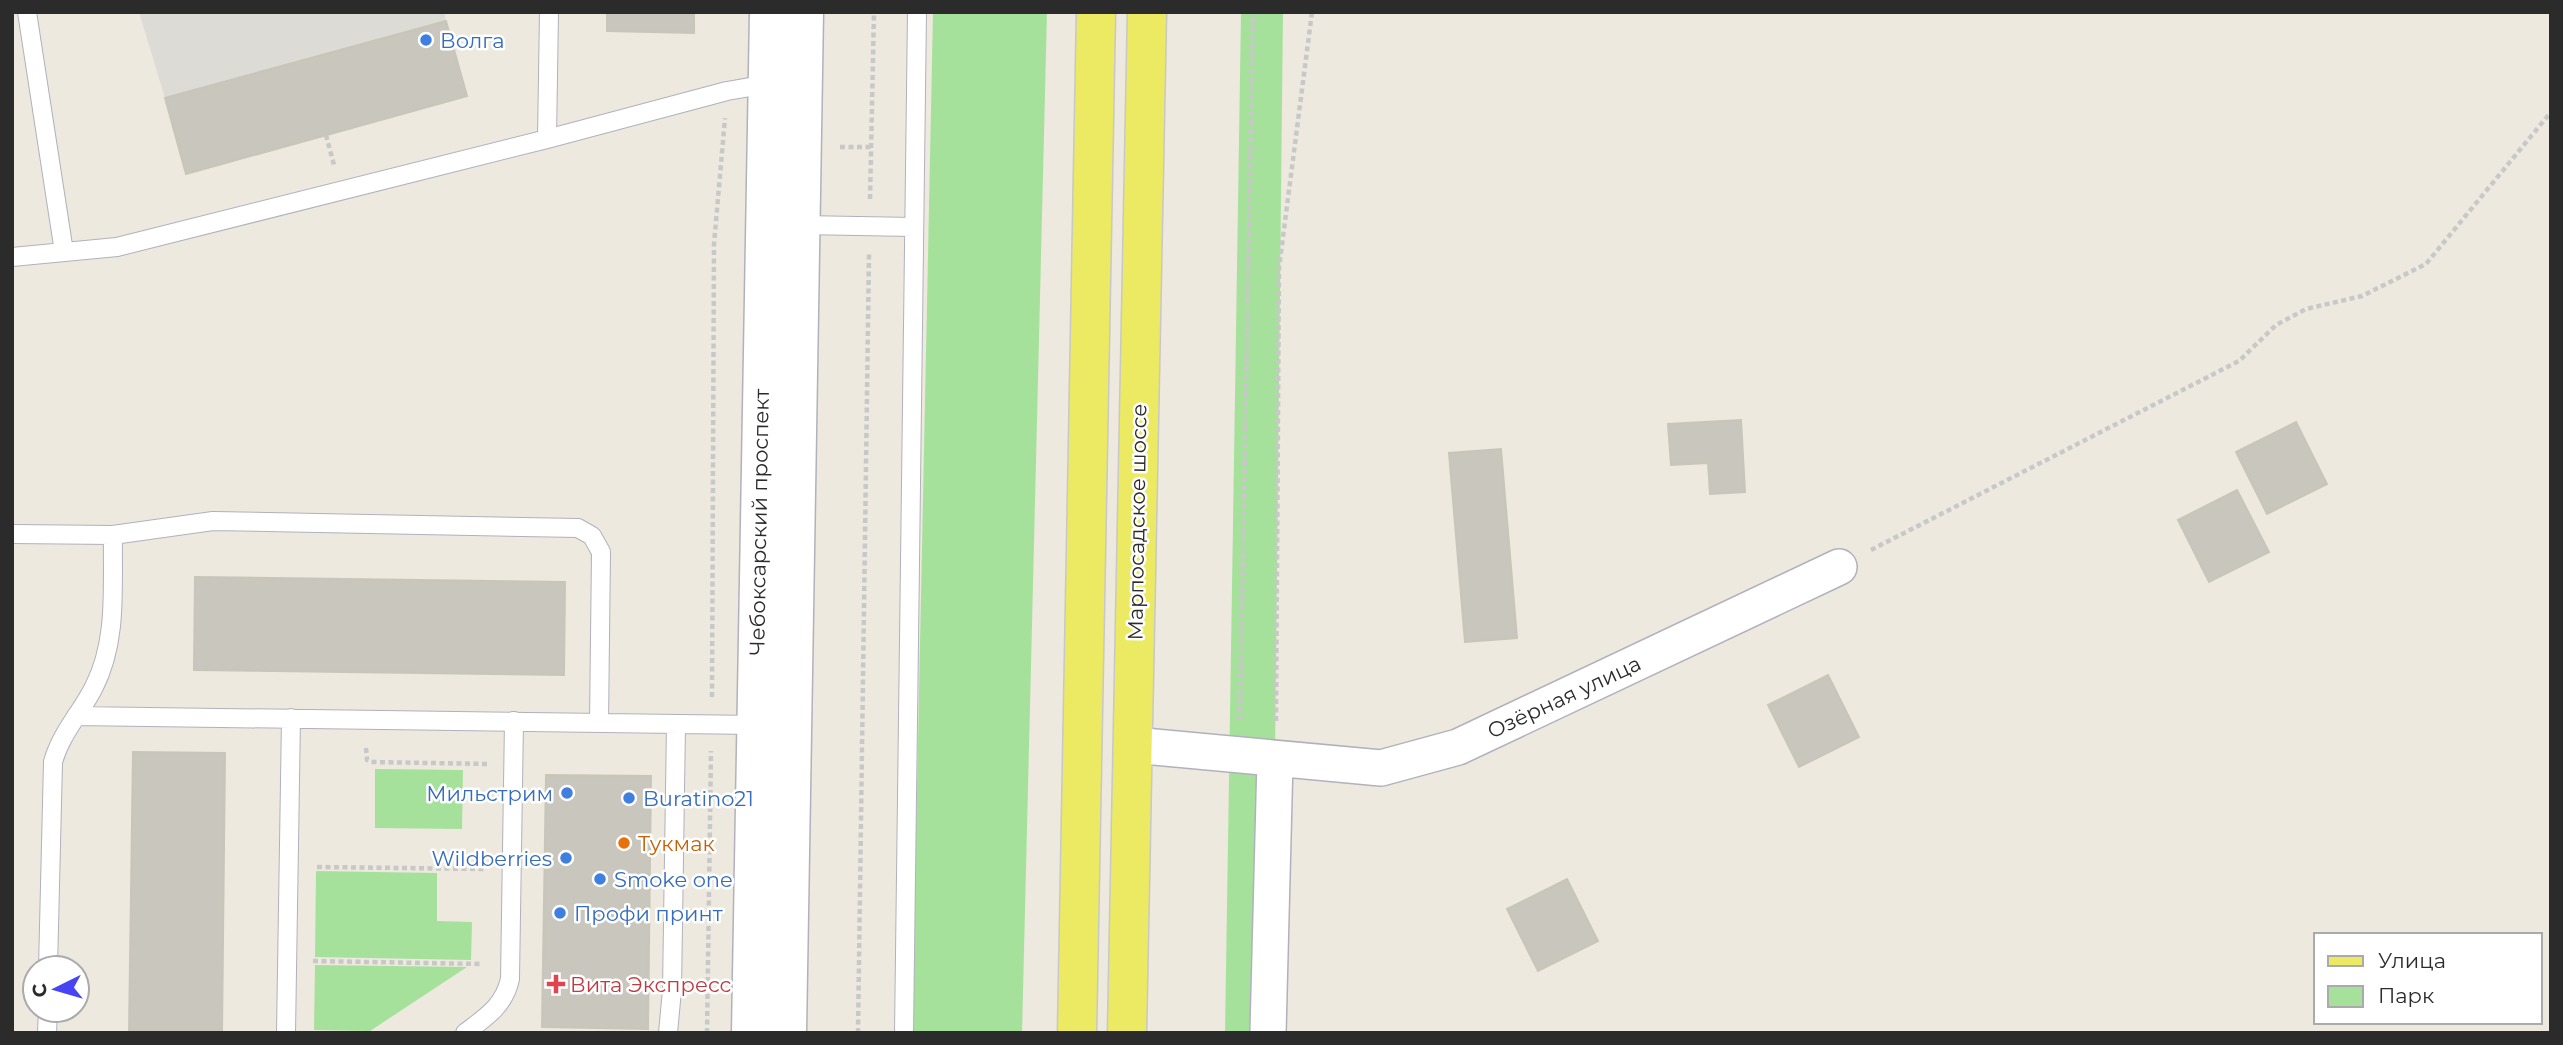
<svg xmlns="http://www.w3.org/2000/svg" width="2563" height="1045" viewBox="0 0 2563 1045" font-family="Montserrat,sans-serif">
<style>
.green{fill:#a6e19c}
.plaza{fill:#dddbd5}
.building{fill:#c8c6bd;stroke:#c8c6b8;stroke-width:2}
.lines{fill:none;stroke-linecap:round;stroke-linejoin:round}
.service-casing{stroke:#b1b1be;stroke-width:20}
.minor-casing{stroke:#b1b1be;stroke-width:38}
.tertiary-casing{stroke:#b1b1be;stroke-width:41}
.primary-casing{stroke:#c8c8c8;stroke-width:41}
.path{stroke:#c8c8c8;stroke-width:4.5;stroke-dasharray:5 3.5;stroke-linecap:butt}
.service{stroke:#fff;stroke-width:18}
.minor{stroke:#fff;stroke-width:35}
.tertiary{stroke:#fff;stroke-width:38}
.primary{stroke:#ece963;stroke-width:38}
.shop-dot{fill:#3f7fe0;stroke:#fff;stroke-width:2.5}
.food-dot{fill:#e8710a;stroke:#fff;stroke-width:2.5}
.health-dot{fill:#e0444e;stroke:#fff;stroke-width:2.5}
.labels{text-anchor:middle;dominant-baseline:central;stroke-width:5;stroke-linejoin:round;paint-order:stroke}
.shop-label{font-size:21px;fill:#366cbe;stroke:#fff;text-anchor:start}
.street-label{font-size:21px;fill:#2b2b2b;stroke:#fff}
.food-label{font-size:21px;fill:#c56008;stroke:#fff;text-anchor:start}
.health-label{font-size:21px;fill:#be3a42;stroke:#fff;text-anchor:start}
</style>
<rect width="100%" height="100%" fill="#ede9de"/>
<!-- green -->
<path class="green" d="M933 12H1047L1022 1033H912Z
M1241 12H1283L1275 760 1268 1033H1225Z
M375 769 463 770 462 829 375 828Z
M316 871 437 873V921L472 922 471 960 315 957Z
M315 965 467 967 370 1031 314 1030Z"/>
<!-- plaza -->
<path class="plaza" d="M139 12H444L446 21 165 98Z"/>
<!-- building -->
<path class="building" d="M607 12H694V33L607 31Z
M446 21 467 96 186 174 165 98Z
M1741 420 1745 492 1710 494 1708 463 1671 465 1668 424Z
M2296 422 2327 484 2267 514 2236 452Z
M1501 449 1517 638 1465 642 1449 453Z
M2237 490 2269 552 2209 582 2178 520Z
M195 577 565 582 564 675 194 670Z
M1828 675 1859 737 1799 767 1768 705Z
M133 752 225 753 222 1033H129Z
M546 775 651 776 648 1029 542 1027Z
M1567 879 1598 941 1538 971 1507 909Z"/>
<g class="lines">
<defs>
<path id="service" d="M27 12 64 252
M547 139 549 12
M801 225 914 227
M12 257 117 247 547 139 727 91 767 84
M12 534 113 535 213 521 578 528 592 536 601 552 599 723
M76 716 755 725
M48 968 53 762C61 733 81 713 94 687 118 640 112 586 113 535
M47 1033 48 1010
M286 1033 291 718
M465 1033C486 1017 504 1006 510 979L514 721
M668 1033 672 990 676 724
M904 1033 917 12"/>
<path id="minor" d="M1133 745 1381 768 1458 747 1839 567
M1268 1033 1275 760"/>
<path id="tertiary" d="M751 1033 769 12
M787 1033 804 12"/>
<path id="primary" d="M1077 1033 1096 12
M1127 1033 1147 12"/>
</defs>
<!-- service casing -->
<use href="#service" class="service-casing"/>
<!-- minor casing -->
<use href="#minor" class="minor-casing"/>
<!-- tertiary casing -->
<use href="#tertiary" class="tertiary-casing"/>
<!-- primary casing -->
<use href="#primary" class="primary-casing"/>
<!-- path -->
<path class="path" d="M326 135 334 165
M840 147H871
M870 199 874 12
M1871 550 2239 361 2276 325 2306 309 2362 296 2426 264 2551 112
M712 697 714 244 725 118
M1240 720 1253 12
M1276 721 1279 268 1312 12
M366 748 367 760 371 762 487 764
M317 867 484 869
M313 961 482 964
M707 1033 711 751
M858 1033 869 253"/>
<!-- service -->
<use href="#service" class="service"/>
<!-- minor -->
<use href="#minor" class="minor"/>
<!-- tertiary -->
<use href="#tertiary" class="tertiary"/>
<!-- primary -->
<use href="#primary" class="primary"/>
</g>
<!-- markers -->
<g class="shop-dot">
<circle cx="426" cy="40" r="7"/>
<circle cx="567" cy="793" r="7"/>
<circle cx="629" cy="798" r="7"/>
<circle cx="566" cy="858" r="7"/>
<circle cx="600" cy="879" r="7"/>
<circle cx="560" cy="913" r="7"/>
</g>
<circle class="food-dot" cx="624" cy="843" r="7"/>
<path class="health-dot" d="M552.5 973.5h7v7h7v7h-7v7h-7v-7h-7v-7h7z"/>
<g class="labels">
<!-- shop labels -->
<g class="shop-label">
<text x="440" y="40">Волга</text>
<text x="553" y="793" text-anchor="end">Мильстрим</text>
<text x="643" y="798">Buratino21</text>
<text x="552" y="858" text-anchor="end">Wildberries</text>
<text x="614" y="879">Smoke one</text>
<text x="574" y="913">Профи принт</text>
</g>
<!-- street labels -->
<g class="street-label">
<text transform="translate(759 522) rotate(-89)">Чебоксарский проспект</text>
<text transform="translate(1137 522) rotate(-89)">Марпосадское шоссе</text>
<text transform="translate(1564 697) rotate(-25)">Озёрная улица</text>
</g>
<!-- food labels -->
<g class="food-label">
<text x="638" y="843">Тукмак</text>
</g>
<!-- health labels -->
<g class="health-label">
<text x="570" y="984">Вита Экспресс</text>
</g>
</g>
<!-- border -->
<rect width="2563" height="1045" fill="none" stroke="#2b2b2b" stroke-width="28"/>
<!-- legend -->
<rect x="2314" y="933" width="228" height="91" fill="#ffffff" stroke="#aaaaaa" stroke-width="2"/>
<rect x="2328" y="956" width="35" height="10" fill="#ece963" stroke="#aaaaaa" stroke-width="2"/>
<text x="2378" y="968" font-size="21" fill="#2b2b2b">Улица</text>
<rect x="2328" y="986" width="35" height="21" fill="#a6e19c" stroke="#aaaaaa" stroke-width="2"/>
<text x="2378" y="1003" font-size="21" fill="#2b2b2b">Парк</text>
<!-- north arrow -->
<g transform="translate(56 989) rotate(265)"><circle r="33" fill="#ffffff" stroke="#aaaaaa" stroke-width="2"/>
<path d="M0-5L12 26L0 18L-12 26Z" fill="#4744f4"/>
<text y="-10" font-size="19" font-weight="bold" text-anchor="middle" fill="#2b2b2b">С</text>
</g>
</svg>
